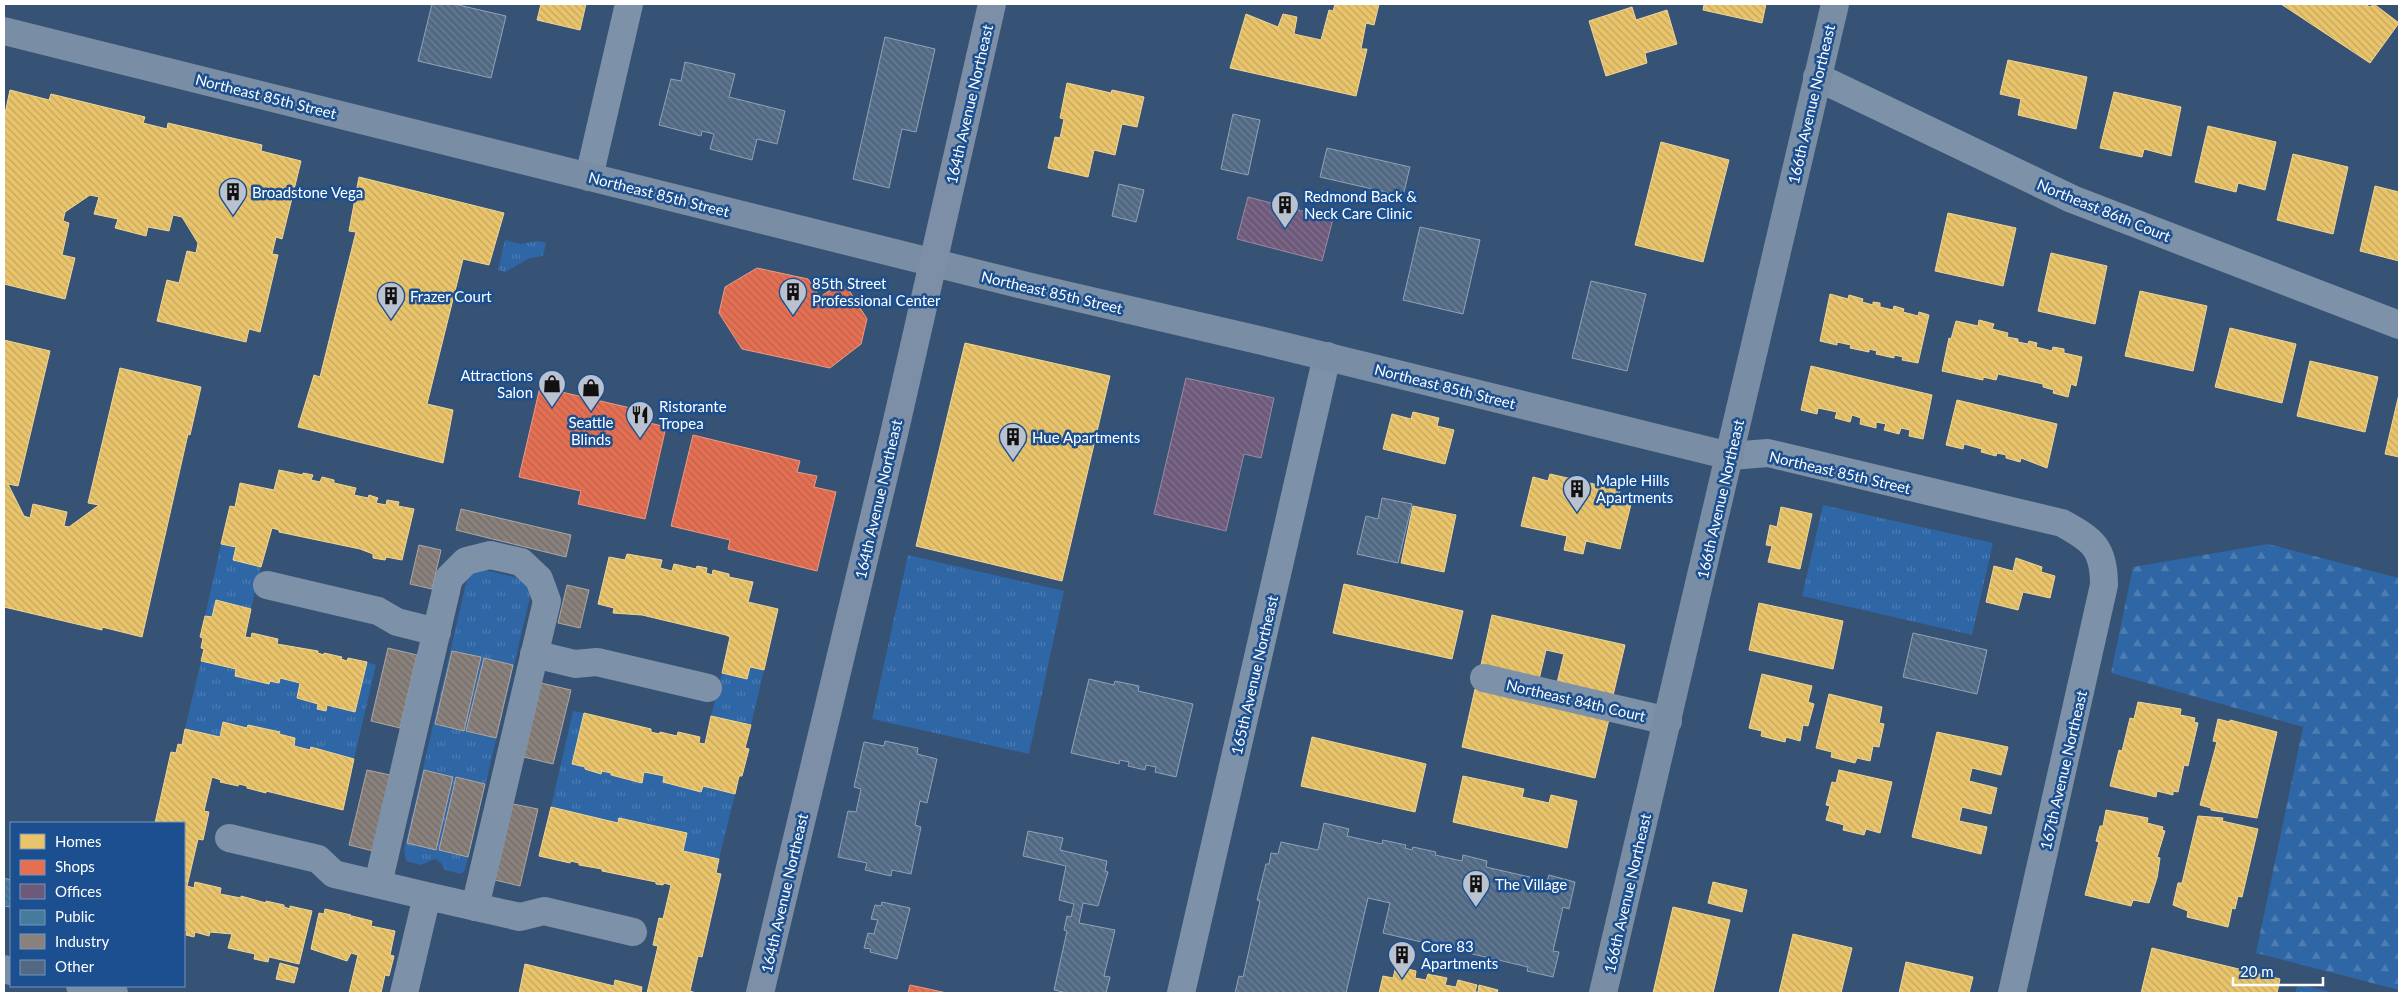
<svg xmlns="http://www.w3.org/2000/svg" width="2403" height="997" viewBox="0 0 2403 997" font-family="Lato,sans-serif">
<style>
.grass{fill:url(#grass-tufts)}
.forest{fill:url(#forest-firs)}
.homes{fill:url(#homes-back-hatch);stroke:#f0d697}
.shops{fill:url(#shops-back-hatch);stroke:#ee9a85}
.offices{fill:url(#offices-back-hatch);stroke:#998ba2}
.public{fill:url(#public-back-hatch);stroke:#7da3ba}
.industry{fill:url(#industry-back-hatch);stroke:#ada7a3}
.building{fill:url(#building-back-hatch);stroke:#92a2b6}
.lines{fill:none;stroke-linecap:round;stroke-linejoin:round}
.street{stroke:#7d92a8;stroke-width:28}
.secondary{stroke:#798da4;stroke-width:28}
.primary{stroke:#7d8ea7;stroke-width:28}
.labels{text-anchor:middle;dominant-baseline:central;stroke-width:5;stroke-linejoin:round;paint-order:stroke}
.street-label{font-size:15px;fill:#fff;stroke:#1b4f8f}
.poi-label{font-size:15px;fill:#fff;stroke:#1b4f8f;text-anchor:start}
</style>
<defs>
<pattern id="grass-tufts" width="24" height="20" patternUnits="userSpaceOnUse" patternTransform="scale(1.25)"><rect width="24" height="20" fill="#2f66a5"/><path d="M3 7l-1-3M5 7V3M7 7l1-3M15 17l-1-3M17 17v-4M19 17l1-3" fill="none" stroke="#4e7db2"/></pattern>
<pattern id="forest-firs" width="22" height="20" patternUnits="userSpaceOnUse" patternTransform="scale(1.25)"><rect width="22" height="20" fill="#2f66a5"/><path d="M5 1l3.5 6h-7zM16 11l3.5 6h-7z" fill="#4e7db2"/></pattern>
<pattern id="homes-back-hatch" width="6" height="6" patternUnits="userSpaceOnUse" patternTransform="scale(1.25)"><rect width="6" height="6" fill="#e9c46a"/><path d="M-1 5l2 2M0 0l6 6M5-1l2 2" fill="none" stroke="#c2a662"/></pattern>
<pattern id="shops-back-hatch" width="6" height="6" patternUnits="userSpaceOnUse" patternTransform="scale(1.25)"><rect width="6" height="6" fill="#e76f51"/><path d="M-1 5l2 2M0 0l6 6M5-1l2 2" fill="none" stroke="#b86450"/></pattern>
<pattern id="offices-back-hatch" width="6" height="6" patternUnits="userSpaceOnUse" patternTransform="scale(1.25)"><rect width="6" height="6" fill="#6d597a"/><path d="M-1 5l2 2M0 0l6 6M5-1l2 2" fill="none" stroke="#83728e"/></pattern>
<pattern id="public-back-hatch" width="6" height="6" patternUnits="userSpaceOnUse" patternTransform="scale(1.25)"><rect width="6" height="6" fill="#457b9d"/><path d="M-1 5l2 2M0 0l6 6M5-1l2 2" fill="none" stroke="#486474"/></pattern>
<pattern id="industry-back-hatch" width="6" height="6" patternUnits="userSpaceOnUse" patternTransform="scale(1.25)"><rect width="6" height="6" fill="#8a817c"/><path d="M-1 5l2 2M0 0l6 6M5-1l2 2" fill="none" stroke="#716c69"/></pattern>
<pattern id="building-back-hatch" width="6" height="6" patternUnits="userSpaceOnUse" patternTransform="scale(1.25)"><rect width="6" height="6" fill="#526984"/><path d="M-1 5l2 2M0 0l6 6M5-1l2 2" fill="none" stroke="#6c8096"/></pattern>
</defs>
<rect width="100%" height="100%" fill="#365274"/>
<!-- grass -->
<path class="grass" d="M505 240 520 244 538 241 546 243 543 256 530 258 505 272 498 270Z
M1823 505 1993 543 1972 635 1802 596Z
M221 544 236 547 234 560 261 567 251 609 216 600 212 617 205 616Z
M908 555 1064 591 1029 754 872 719Z
M477 568 527 580 532 589 465 870 461 874 445 870 441 863 435 859 421 865 406 861 404 850 468 575Z
M201 661 236 669 235 676 269 684 270 681 280 678 300 683 297 698 318 704 317 709 326 711 327 705 354 712 367 662 376 665 354 759 311 747 310 750 294 746 295 738 248 725 247 728 223 722 220 737 185 729Z
M750 667 764 670 751 725 711 716 722 673 747 679Z
M573 711 584 713 572 764 585 767V769L601 773 602 771 611 773V775L641 783 644 772 664 776 663 782 701 791 703 786 735 794 719 859 683 851 687 833 620 818 618 823 551 807Z
M2298 984 2335 993H2295Z"/>
<!-- forest -->
<path class="forest" d="M2268 544 2399 578V990L2256 953 2303 727 2111 673 2133 567Z"/>
<!-- homes -->
<path class="homes" d="M541 4H586L580 30 537 20Z
M1335 4H1379L1374 25 1366 23 1361 49H1367L1356 96 1230 68 1246 14 1278 27 1283 14 1297 17 1294 34 1321 40 1329 10 1333 11Z
M1704 4H1766L1762 23 1703 10Z
M2281 4H2365L2370 7 2374 4 2399 23 2370 63Z
M1632 7 1636 20 1667 10 1677 44 1645 53 1647 63 1606 76 1589 21Z
M2008 60 2087 77 2076 129 2018 115 2021 99 2000 94Z
M1067 83 1111 93 1112 90 1144 97 1137 127 1122 124 1115 155 1094 150 1088 177 1048 168 1055 137 1060 138 1064 119 1060 118Z
M10 90 49 100 51 94 145 117 143 123 167 129 168 123 262 145 261 151 301 161 282 239 276 237 272 254 278 255 260 332 249 329 246 342 157 321 167 280 179 283 187 251 196 253 198 243 182 217 173 215 169 231 148 227 146 236 115 228 118 219 94 214 99 197 90 195 65 212 63 221 69 223 62 255 75 258 65 299 4 284V118Z
M2114 92 2181 107 2171 156 2144 149 2142 157 2100 148Z
M2208 126 2276 142 2265 190 2238 183 2236 192 2195 182Z
M1661 142 1729 160 1703 262 1635 245Z
M2293 154 2348 167 2333 234 2277 220Z
M359 177 504 213 489 265 463 259 428 400 427 404 453 410 443 463 298 427 314 375 320 377 356 232 349 231Z
M2375 186 2399 192V261L2360 251Z
M1948 213 2016 228 2003 286 1935 271Z
M2051 253 2107 266 2095 324 2038 311Z
M2140 291 2207 306 2193 371 2125 356Z
M1830 294 1848 299 1849 295 1863 299 1862 302 1873 305V302L1880 303V307L1893 310 1894 306 1904 309 1903 312 1918 316 1919 312 1929 315 1918 363 1902 360 1903 357 1894 355V358L1876 354 1877 351 1869 349V352L1850 348 1851 345 1837 342V345L1820 341Z
M1979 320 1994 324 1992 329 2008 333 2007 337 2018 339V342L2028 344 2029 341 2037 343 2036 347 2052 351 2053 347 2064 349V353L2082 357 2076 386 2071 384 2068 397 2053 393 2054 390 2043 387V384L1998 374 1996 380 1983 377V380L1942 371 1949 338 1951 339 1956 321 1978 326Z
M2230 328 2296 344 2282 403 2215 387Z
M4 340 50 351 18 486 8 484 24 516 30 518 33 504 67 512 64 526 69 527 99 505 88 503 120 368 201 387 190 435 188 434 142 637 102 627V630L4 607Z
M965 343 1110 376 1062 581 916 546Z
M2310 361 2378 377 2365 432 2297 416Z
M1811 366 1932 395 1923 439 1909 436 1910 430 1901 428 1899 434 1884 430 1886 424 1876 422V428L1860 424 1861 418 1852 415 1850 422 1835 418 1837 412 1818 408 1817 414 1801 410Z
M2399 394V457L2385 454Z
M1957 400 2057 424 2047 468 2021 458 2020 462 2006 458V455L1997 453 1996 456 1981 452 1982 449 1964 444 1963 449 1946 445Z
M1413 412 1439 418 1437 426 1454 430 1445 464 1383 449 1392 414 1411 419Z
M279 470 303 475V473L313 475 311 480 320 482 322 477 334 480V483L356 488 354 495 368 498 369 495 378 498 376 503 386 505 387 500 399 502 398 506 414 509 402 560 386 557 385 560 373 558V554L360 549 279 532V530L272 528 261 567 233 560 236 547 221 544 230 506 235 507 240 483 274 490Z
M1550 474 1620 490 1619 497 1632 500 1620 549 1586 541 1583 554 1564 550 1567 536 1521 526 1533 477 1548 481Z
M1413 506 1456 515 1444 572 1401 563Z
M1781 507 1812 514 1800 569 1768 562 1772 546 1766 545 1770 525 1777 527Z
M627 554 662 560 660 568 672 571 674 564 696 569 697 566 707 568 706 573 712 575 713 570 729 574V577L753 582 748 602 778 609 764 670 750 667 747 679 722 673 730 637 726 635 642 615 613 613 614 608 598 604 609 557 625 560Z
M2016 558 2042 567 2041 572 2055 576 2050 598 2023 592 2018 610 1986 602 1994 566 2013 571Z
M1344 584 1463 611 1452 659 1333 633Z
M216 600 251 609 245 637 251 638 252 633 278 639 277 644 318 651V653L324 655V653L342 657 341 659 347 661 348 658 367 662 355 712 327 705 326 711 317 709 318 704 297 698 300 683 280 678 279 683 270 681 269 684 235 676 236 669 201 661 204 649 201 648 203 638 200 637 205 616 212 617Z
M1759 603 1843 621 1833 669 1749 650Z
M1492 615 1625 645 1611 704 1555 691 1564 654 1546 650 1537 688 1479 674Z
M1762 674 1812 686 1808 702 1814 704 1808 726 1803 725 1800 741 1786 737 1785 742 1761 736 1762 731 1749 728Z
M1475 689 1609 719 1595 778 1462 747Z
M1829 694 1882 707 1879 723 1884 724 1879 747 1873 746 1870 761 1857 758 1855 763 1831 757 1832 752 1816 748Z
M2138 702 2181 709 2180 715 2195 718 2194 722 2198 723 2188 766 2184 765 2178 792 2173 791V795L2157 791 2156 797 2110 786 2119 750 2122 751 2130 718 2134 719Z
M584 713 651 729V732L659 734 660 732 677 736 678 732 700 737 699 743 705 744 711 716 751 725 745 748 749 749 742 776H739L735 794 703 786 701 792 663 782 664 776 644 772 642 783 611 775V773L602 771 601 774 585 769V767L572 764Z
M2218 719 2230 722V720L2277 732 2257 818 2211 810V808L2200 805 2217 742 2213 741Z
M223 722 247 728 248 725 280 732 279 734 295 738 294 746 310 750 311 747 354 759 343 810 266 791V793L247 788V786L239 784 238 786 220 782 221 780 212 777 204 811 209 812 203 840 198 839 187 886 194 888 195 882 221 888 220 894 241 898V896L266 903V901L284 905V907L290 909V906L312 911 299 964 269 957 268 962 254 959 255 954 228 948 232 934 210 932 209 936 195 932 194 937 186 935 187 931 184 930V823H155L171 752 176 753 178 744 182 745 185 729 220 737Z
M1937 732 2008 747 2001 775 1972 768 1969 781 1997 788 1991 814 1962 807 1959 821 1987 827 1981 854 1912 837Z
M1312 737 1426 764 1415 812 1301 786Z
M1839 770 1892 782 1880 833 1866 829 1864 835 1843 830 1844 825 1826 820 1830 806 1826 805 1832 782 1836 783Z
M1463 776 1524 789 1522 797 1549 803 1551 795 1577 801 1567 848 1453 822Z
M551 807 618 823 619 818 687 833 683 851 719 859 716 873 721 874 702 957 698 956 690 991 696 993H647L658 946 653 945 659 918 663 919 671 885 664 883 663 885 656 884V882L602 871V869L579 865V863L571 861 570 863 539 856Z
M2106 810 2148 818 2147 823 2163 827 2162 830 2165 831 2157 857 2160 858 2157 878 2149 903 2133 900 2131 906 2085 895 2099 842 2096 841 2100 826H2103Z
M2198 816 2223 818 2222 821 2258 829 2242 897 2238 896 2235 909 2232 908 2228 927 2187 917 2188 911 2173 905 2178 883H2182Z
M1713 882 1747 890 1742 912 1708 903Z
M1673 907 1730 920 1713 993H1653Z
M325 909 351 915 350 920 352 916 372 921 371 926 395 931 390 955 394 956 389 976 385 975 381 993H349L358 955 351 953 347 961 311 949 319 913 324 914Z
M1793 934 1852 948 1841 993H1779Z
M2152 948 2280 979 2277 993H2141Z
M1906 962 1973 977 1969 993H1899Z
M280 963 298 968 294 983 276 979Z
M525 964 614 986 615 980 642 987 641 992 645 993H519Z
M1396 966 1416 971 1415 978 1426 980 1428 974 1447 978 1445 985 1456 987 1458 980 1477 985 1475 992H1478L1479 985 1498 990 1497 993H1379L1383 976 1393 978Z"/>
<!-- shops -->
<path class="shops" d="M757 268 808 279 820 297 838 285 847 287 867 319 861 344 830 368 742 349 719 313 725 287Z
M540 387 648 412 646 422 666 427 645 519 578 504 581 491 519 477Z
M693 435 800 461 797 472 817 476 814 487 836 492 817 571 728 549 730 540 671 526Z
M910 985 947 993H908Z"/>
<!-- offices -->
<path class="offices" d="M1248 197 1283 206V203L1299 207 1298 210 1333 219 1322 261 1237 239Z
M1186 378 1274 398 1261 458 1244 454 1226 531 1154 514Z"/>
<!-- public -->
<path class="public" d="M4 878 11 880V907L4 906Z"/>
<!-- industry -->
<path class="industry" d="M461 509 571 535 566 557 456 530Z
M419 545 441 550 432 589 410 584Z
M567 585 589 590 580 628 558 623Z
M388 648 417 655 400 728 371 721Z
M452 651 481 657 464 731 435 724Z
M484 658 513 665 496 738 466 731Z
M541 683 571 690 553 764 524 757Z
M367 770 390 775 373 851 349 845Z
M424 770 453 777 436 850 407 843Z
M456 777 485 784 468 857 439 850Z
M513 804 538 809 520 886 495 880Z"/>
<!-- building -->
<path class="building" d="M432 4H454L506 16 491 78 418 61Z
M885 37 935 49 916 132 902 129 889 188 853 179Z
M685 62 735 74 729 97 785 111 777 144 757 139 752 160 710 149 714 134 702 131 701 136 659 125 671 79 681 81Z
M1233 114 1260 120 1248 175 1221 169Z
M1327 148 1410 167 1403 196 1320 177Z
M1119 184 1144 190 1136 222 1112 216Z
M1420 227 1480 240 1463 314 1403 300Z
M1591 281 1646 294 1627 371 1572 358Z
M1382 498 1412 504 1398 563 1357 554 1366 516 1378 519Z
M1913 633 1987 650 1977 694 1903 677Z
M1089 679 1114 685 1115 681 1139 686 1138 691 1193 704 1176 777 1155 772 1156 767 1146 765 1145 770 1128 766 1129 762 1120 760 1119 764 1071 753Z
M885 741 918 748 917 754 937 759 927 803 920 801 915 825 921 827 911 874 892 870 891 876 865 870 867 863 838 857 848 811 856 812 861 789 854 787 864 742 884 746Z
M1324 823 1349 829 1347 836 1382 844 1383 840 1406 845 1405 848 1412 850 1413 847 1436 852 1435 855 1462 861 1463 855 1487 861 1486 867 1547 881 1549 875 1575 882 1569 909 1563 907 1553 951 1559 952 1553 977 1527 971 1528 967 1383 933 1390 903 1368 898 1346 993H1235L1239 976 1243 977 1260 901 1257 900 1266 864H1269L1271 853 1278 854 1281 842 1318 850Z
M1028 831 1063 838 1060 850 1107 861 1105 871 1108 872 1098 906 1083 903 1079 923 1115 930 1104 976 1110 977 1106 993H1067L1054 990 1067 931 1064 930 1067 916 1071 917 1074 904 1059 900 1066 866 1023 856Z
M882 902 910 908 897 959 870 952 871 949 864 948 868 933 874 934 876 926 878 920 871 919 875 905 881 906Z"/>
<g class="lines">
<!-- street -->
<path class="street" d="M1817 77 2072 199 2399 325
M589 177 629 4
M1730 456 1768 453 2062 523C2093 540 2104 548 2104 585L2012 993
M267 585 378 611 397 622 437 632
M534 654 575 664 597 662 708 688
M1484 678 1668 721
M229 838 318 859 334 874 427 896 520 917 544 911 633 932
M378 884 449 578 466 561 490 555 521 562 539 579 547 601 475 907
M404 993 427 896
M1181 993 1327 356"/>
<!-- secondary -->
<path class="secondary" d="M4 31 1027 286 1267 342 1730 456
M4 969 11 971
M80 986 114 993
M1603 993 1835 4"/>
<!-- primary -->
<path class="primary" d="M760 993 894 434 992 4"/>
</g>
<!-- icons -->
<defs>
<symbol id="building-pin" viewBox="-11 -11 22 30"><path d="M0 17L-7.5 6A9.5 9.5 0 1 1 7.5 6Z" fill="#b9c2ce" stroke="#1b4f8f"/><path d="M-4-6H4V6H1V3H-1V6H-4ZM-2.5-4.3h1.7v1.8h-1.7ZM.8-4.3h1.7v1.8H.8ZM-2.5-1h1.7V.8h-1.7ZM.8-1h1.7V.8H.8Z" fill="#111"/></symbol>
<symbol id="shop-pin" viewBox="-11 -11 22 30"><path d="M0 17L-7.5 6A9.5 9.5 0 1 1 7.5 6Z" fill="#b9c2ce" stroke="#1b4f8f"/><path d="M-5-2.5h2.3a2.7 3.5 0 0 1 5.4 0H5L5.5 6h-11ZM-1.5-2.5h3a1.5 2.3 0 0 0-3 0Z" fill="#111"/></symbol>
<symbol id="restaurant-pin" viewBox="-11 -11 22 30"><path d="M0 17L-7.5 6A9.5 9.5 0 1 1 7.5 6Z" fill="#b9c2ce" stroke="#1b4f8f"/><path d="M-5-6h1v4h1v-4h1v4h1v-4h1v5L-1.5 .5V6h-2V.5L-5-1ZM5-6V6H3V1.5H1.5Q1.5-4 5-6Z" fill="#111"/></symbol>
</defs>
<g fill-rule="evenodd">
<use href="#building-pin" x="217" y="176" width="32" height="43"/>
<use href="#building-pin" x="1269" y="189" width="32" height="43"/>
<use href="#building-pin" x="777" y="276" width="32" height="43"/>
<use href="#building-pin" x="375" y="280" width="32" height="43"/>
<use href="#shop-pin" x="536" y="368" width="32" height="43"/>
<use href="#shop-pin" x="575" y="372" width="32" height="43"/>
<use href="#restaurant-pin" x="624" y="399" width="32" height="43"/>
<use href="#building-pin" x="997" y="421" width="32" height="43"/>
<use href="#building-pin" x="1561" y="473" width="32" height="43"/>
<use href="#building-pin" x="1460" y="868" width="32" height="43"/>
<use href="#building-pin" x="1386" y="939" width="32" height="43"/>
</g>
<g class="labels">
<!-- street labels -->
<g class="street-label">
<text transform="translate(266 96) rotate(14)">Northeast 85th Street</text>
<text transform="translate(969 104) rotate(-77)">164th Avenue Northeast</text>
<text transform="translate(1811 104) rotate(-77)">166th Avenue Northeast</text>
<text transform="translate(659 194) rotate(14)">Northeast 85th Street</text>
<text transform="translate(2104 210) rotate(22)">Northeast 86th Court</text>
<text transform="translate(1052 292) rotate(13)">Northeast 85th Street</text>
<text transform="translate(1445 386) rotate(14)">Northeast 85th Street</text>
<text transform="translate(1840 472) rotate(13)">Northeast 85th Street</text>
<text transform="translate(878 499) rotate(-77)">164th Avenue Northeast</text>
<text transform="translate(1720 499) rotate(-77)">166th Avenue Northeast</text>
<text transform="translate(1254 675) rotate(-77)">165th Avenue Northeast</text>
<text transform="translate(1576 700) rotate(13)">Northeast 84th Court</text>
<text transform="translate(2063 770) rotate(-77)">167th Avenue Northeast</text>
<text transform="translate(784 893) rotate(-77)">164th Avenue Northeast</text>
<text transform="translate(1627 893) rotate(-77)">166th Avenue Northeast</text>
</g>
<!-- poi labels -->
<g class="poi-label">
<text x="252" y="192">Broadstone Vega</text>
<text x="1304" y="196">Redmond Back &amp;<tspan x="1304" dy="17">Neck Care Clinic</tspan></text>
<text x="812" y="283">85th Street<tspan x="812" dy="17">Professional Center</tspan></text>
<text x="410" y="296">Frazer Court</text>
<text x="533" y="375" text-anchor="end">Attractions<tspan x="533" dy="17">Salon</tspan></text>
<text x="659" y="406">Ristorante<tspan x="659" dy="17">Tropea</tspan></text>
<text x="591" y="422" text-anchor="middle">Seattle<tspan x="591" dy="17">Blinds</tspan></text>
<text x="1032" y="437">Hue Apartments</text>
<text x="1596" y="480">Maple Hills<tspan x="1596" dy="17">Apartments</tspan></text>
<text x="1495" y="884">The Village</text>
<text x="1421" y="946">Core 83<tspan x="1421" dy="17">Apartments</tspan></text>
</g>
</g>
<!-- border -->
<rect width="2403" height="997" fill="none" stroke="#ffffff" stroke-width="10"/>
<!-- legend -->
<rect x="10" y="822" width="175" height="165" fill="#1b4f8f" stroke="#7695bc"/>
<rect x="20" y="834" width="25" height="15" fill="#e9c46a" stroke="#7695bc"/>
<text x="55" y="847" font-size="15" fill="#ffffff">Homes</text>
<rect x="20" y="860" width="25" height="15" fill="#e76f51" stroke="#7695bc"/>
<text x="55" y="872" font-size="15" fill="#ffffff">Shops</text>
<rect x="20" y="884" width="25" height="15" fill="#6d597a" stroke="#7695bc"/>
<text x="55" y="897" font-size="15" fill="#ffffff">Offices</text>
<rect x="20" y="910" width="25" height="15" fill="#457b9d" stroke="#7695bc"/>
<text x="55" y="922" font-size="15" fill="#ffffff">Public</text>
<rect x="20" y="934" width="25" height="15" fill="#8a817c" stroke="#7695bc"/>
<text x="55" y="947" font-size="15" fill="#ffffff">Industry</text>
<rect x="20" y="960" width="25" height="15" fill="#526984" stroke="#7695bc"/>
<text x="55" y="972" font-size="15" fill="#ffffff">Other</text>
<!-- scale -->
<path d="M2233 977v8h90v-8" fill="none" stroke="#ffffff" stroke-width="2.5"/>
<text x="2240" y="977" font-size="15" fill="#ffffff" stroke="#1b4f8f" stroke-width="4" paint-order="stroke">20 m</text>
</svg>
